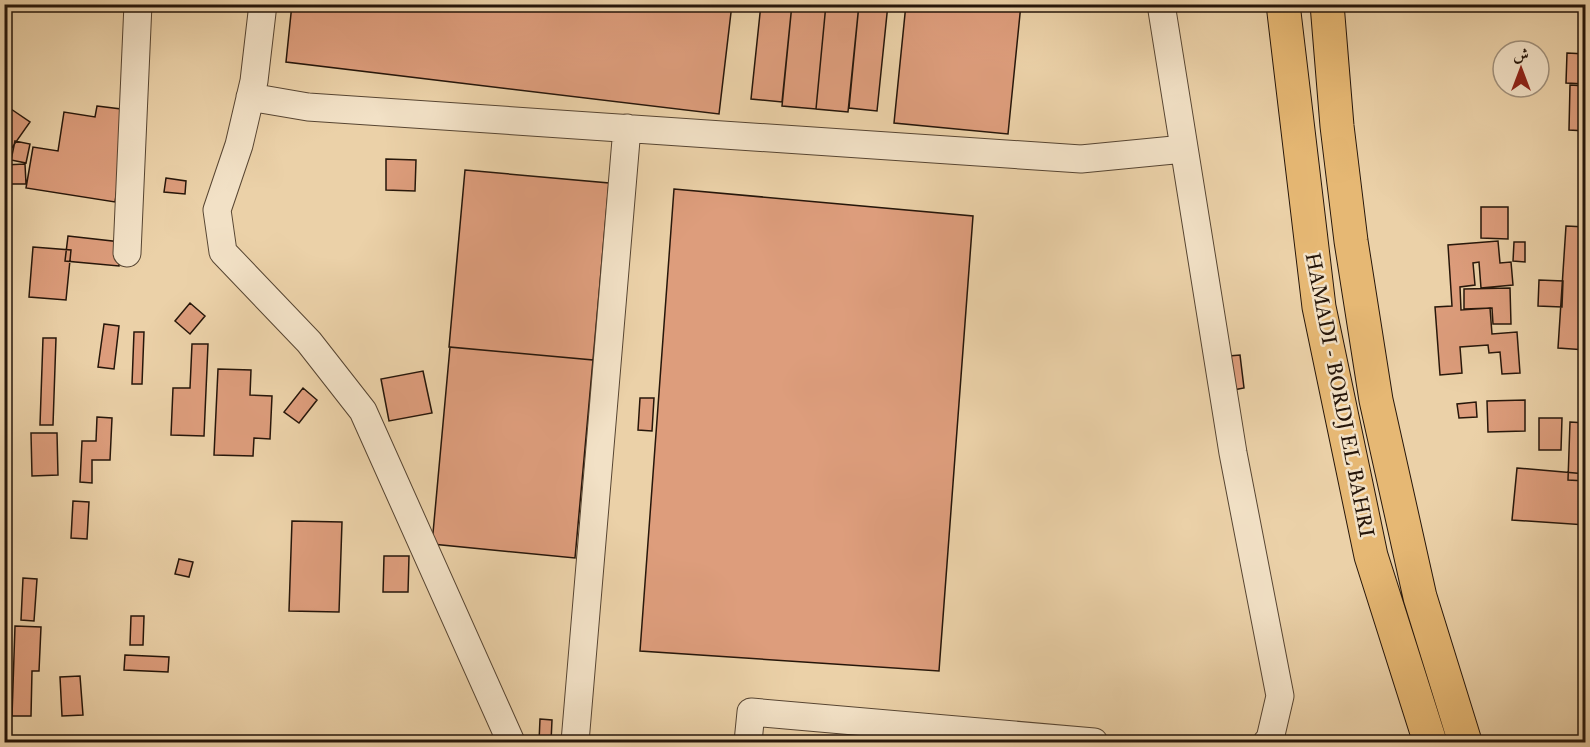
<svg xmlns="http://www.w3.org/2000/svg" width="1590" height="747" viewBox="0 0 1590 747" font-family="'IM FELL Great Primer',Amiri,serif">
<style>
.building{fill:#dd9d7c;stroke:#26160a;stroke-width:1.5}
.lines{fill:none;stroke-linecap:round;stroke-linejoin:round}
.minor-casing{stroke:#574532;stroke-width:29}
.highway-casing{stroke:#26160a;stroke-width:35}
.minor{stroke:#f2e1c6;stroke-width:27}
.highway{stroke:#e6b874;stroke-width:33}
.labels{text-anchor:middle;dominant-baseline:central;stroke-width:5;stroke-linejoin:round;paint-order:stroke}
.street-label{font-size:21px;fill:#26160a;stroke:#f2e1c6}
</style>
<rect width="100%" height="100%" fill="#ebd1a8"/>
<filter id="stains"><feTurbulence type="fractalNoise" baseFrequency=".00333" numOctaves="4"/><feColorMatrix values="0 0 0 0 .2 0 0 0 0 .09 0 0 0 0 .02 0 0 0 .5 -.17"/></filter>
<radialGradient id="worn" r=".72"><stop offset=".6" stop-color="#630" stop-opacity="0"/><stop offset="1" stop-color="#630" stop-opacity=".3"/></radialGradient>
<!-- building -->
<path class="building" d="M292 4H732L719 114 286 62Z
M761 4H792L782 102 751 99Z
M792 4H826L816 109 782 106Z
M826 4H859L848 112 816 109Z
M859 4H888L877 111 849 108Z
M906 4H1021L1008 134 894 123Z
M1567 53 1586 54V84L1566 83Z
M1570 85 1586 86V131L1569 130Z
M97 106 129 110 115 202 26 188 33 147 58 151 64 112 95 117Z
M11 109 30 122 4 159V119Z
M15 141 30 144 26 163 11 160Z
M386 159 416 160 415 191 386 190Z
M25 164 26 184H4V165Z
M465 170 609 183 593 360 449 347Z
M166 178 186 181 185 194 164 192Z
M674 189 973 216 939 671 640 651Z
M1481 207H1508V239L1481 238Z
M1566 226 1586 227V350L1558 348Z
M68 236 121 242 119 266 65 261Z
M1498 241 1500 263 1511 262 1513 285 1481 288 1479 262 1473 263 1475 285 1460 287 1461 310 1490 308 1492 334 1517 332 1520 373 1502 374 1500 352 1489 353 1488 345 1460 347 1462 373 1440 375 1435 307 1452 306 1448 245Z
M1514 242H1525V262L1513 261Z
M33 247 71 250 66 300 29 297Z
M1539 280 1563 281 1562 307 1538 306Z
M1510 288 1511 324H1493L1492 308 1464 309V289Z
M190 303 205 316 190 334 175 321Z
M104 324 119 326 114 369 98 367Z
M134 332H144L142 384H132Z
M43 338H56L53 425H40Z
M192 344H208L204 436 171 435 173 388H190Z
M450 347 593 360 575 558 432 544Z
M1240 355 1244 388 1233 390 1229 356Z
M218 369 251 370 250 395 272 396 270 439 254 438 253 456 214 455Z
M423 371 432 413 389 421 381 379Z
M303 388 317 400 299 423 284 412Z
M640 398H654L652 431 638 430Z
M1525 400V431L1488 432 1487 401Z
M1476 402 1477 417 1459 418 1457 404Z
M97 417 112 418 110 460H92V483L80 482 82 441H96Z
M1539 418H1562L1561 450H1539Z
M1570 422 1586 423V481L1568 480Z
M31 433H57L58 475 32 476Z
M1517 468 1586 474V525L1512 520Z
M73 501 89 502 87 539 71 538Z
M292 521 342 522 339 612 289 611Z
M384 556H409L408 592H383Z
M179 559 193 562 189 577 175 574Z
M23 578 37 579 34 621 21 620Z
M131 616H144L143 645H130Z
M15 626 41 627 39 671H32L31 716H12Z
M125 655 169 657 168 672 124 670Z
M80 676 83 715 62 716 60 677Z
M540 719 552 720 551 742H539Z"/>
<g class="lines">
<defs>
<path id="minor" d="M263 4 254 81 239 145 217 210 223 252 309 342 363 411 511 742
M1161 4 1233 453 1280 696 1270 739 1267 742
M250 97 308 107 1081 159 1184 149
M127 253 138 4
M575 742 627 128
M748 742 751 712 1094 742"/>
<path id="highway" d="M1283 4 1319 307 1371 556 1430 742
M1327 4 1337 126 1351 241 1376 400 1420 597 1465 742"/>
</defs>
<!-- minor casing -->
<use href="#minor" class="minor-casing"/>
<!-- highway casing -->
<use href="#highway" class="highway-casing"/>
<!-- minor -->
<use href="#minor" class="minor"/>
<!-- highway -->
<use href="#highway" class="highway"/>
</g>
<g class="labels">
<!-- street labels -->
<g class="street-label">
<text transform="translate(1340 395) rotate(79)">HAMADI - BORDJ EL BAHRI</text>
</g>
</g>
<!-- margin -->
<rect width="1590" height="747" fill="none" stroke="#ebd1a8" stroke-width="24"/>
<rect x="6" y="6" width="1578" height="735" fill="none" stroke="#26160a" stroke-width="3"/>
<rect x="12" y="12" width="1566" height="723" fill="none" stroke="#26160a" stroke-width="1.5"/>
<!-- north arrow -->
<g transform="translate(1521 69)"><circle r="28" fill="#f2e1c6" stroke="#a0907b" stroke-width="1.5"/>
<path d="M0-4.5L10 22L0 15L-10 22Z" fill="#8f2418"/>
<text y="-9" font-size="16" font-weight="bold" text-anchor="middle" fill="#26160a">ش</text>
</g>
<rect width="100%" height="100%" filter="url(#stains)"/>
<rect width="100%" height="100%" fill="url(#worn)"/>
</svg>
